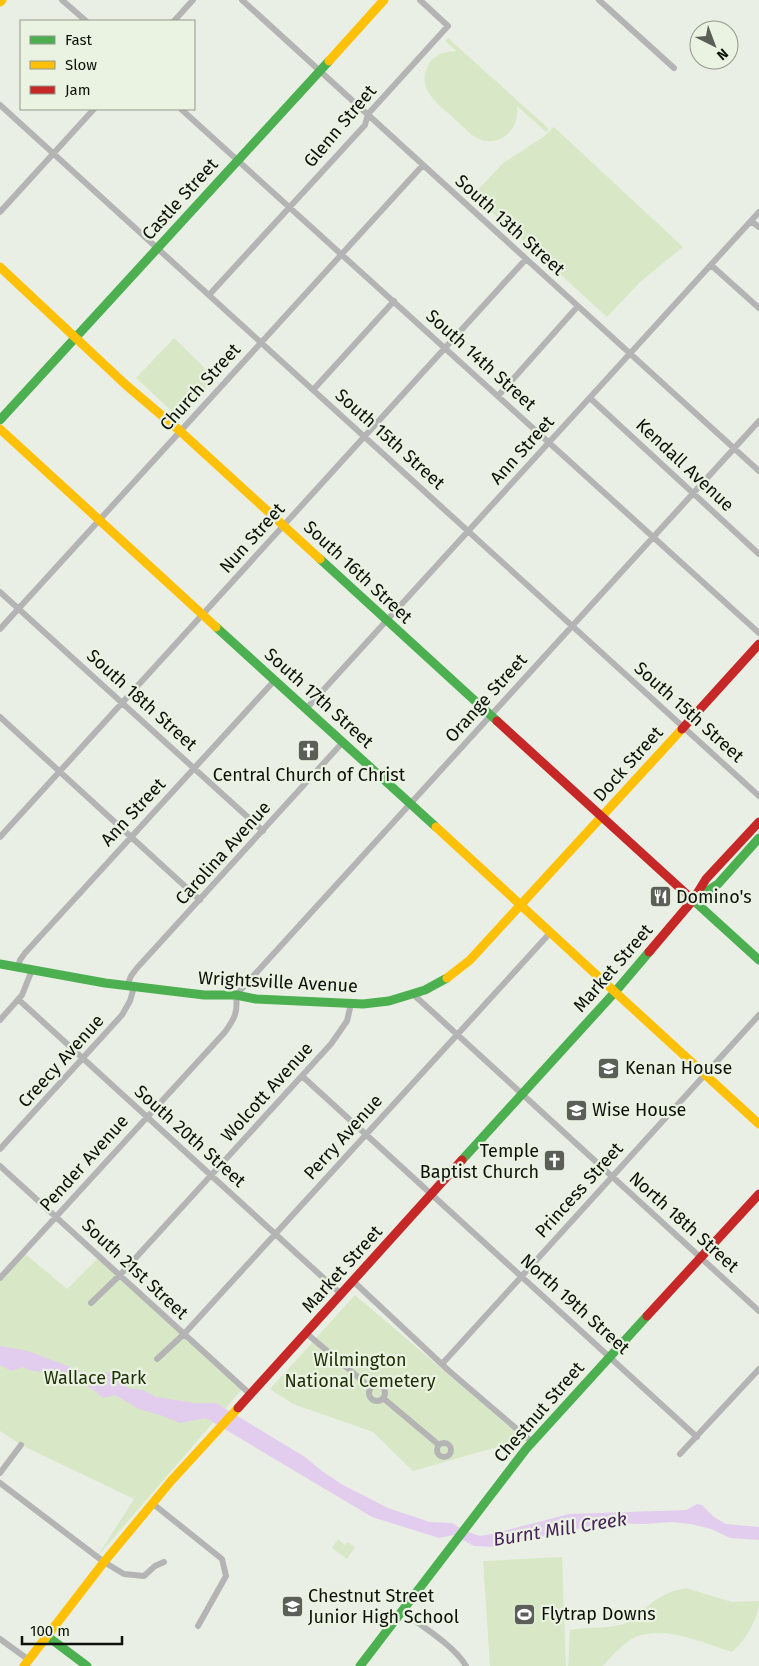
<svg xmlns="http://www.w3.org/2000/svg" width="759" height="1666" viewBox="0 0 759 1666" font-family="'Fira Sans',sans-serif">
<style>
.green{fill:#d8e8c6}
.water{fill:#e3cdee}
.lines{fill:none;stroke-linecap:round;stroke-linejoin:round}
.street{stroke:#b4b4b5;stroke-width:6}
.fast{stroke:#4caf50;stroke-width:9}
.slow{stroke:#ffc107;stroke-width:9}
.jam{stroke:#c62828;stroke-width:9}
.labels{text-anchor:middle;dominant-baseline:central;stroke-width:4.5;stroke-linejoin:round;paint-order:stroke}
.street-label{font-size:18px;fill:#0e110b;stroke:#eaf3e1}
.poi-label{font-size:18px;fill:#0e110b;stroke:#eaf3e1;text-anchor:start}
.park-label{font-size:18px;fill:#202f07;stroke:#eaf3e1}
.water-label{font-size:19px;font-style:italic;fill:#461e59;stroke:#eaf3e1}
</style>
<rect width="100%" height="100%" fill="#eaefe5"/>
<!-- green -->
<path class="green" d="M448 38 549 129 546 132 517 106C520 132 496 152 472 135 464 128 457 121 449 114 434 101 416 86 429 64 435 54 445 51 456 51L445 41Z
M554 127 683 247 640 282 607 317 473 195 503 163 543 137Z
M174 338 215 378 179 418 136 378Z
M23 1252 67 1289 99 1257 243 1388 97 1557 134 1499 21 1445 0 1431V1278Z
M355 1295 523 1438 522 1440 413 1471 373 1432 293 1404 270 1389Z
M338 1539 345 1545 348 1542 355 1547 347 1559 332 1548Z
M562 1557 566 1666H490L483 1561Z
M686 1588 732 1602 759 1601C759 1618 745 1641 732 1652 704 1643 668 1626 638 1636 628 1639 610 1657 603 1666H568L570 1630C590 1626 610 1630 629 1622 637 1618 643 1609 650 1604 660 1596 673 1590 686 1588Z"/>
<!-- water -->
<path class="water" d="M0 1346 28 1351 89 1374 115 1372 128 1388 143 1390 156 1397 195 1403H216L305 1457 322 1471 343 1485 388 1508 430 1522 452 1523 463 1530 480 1536 492 1534 569 1514 686 1510 697 1504 702 1505 714 1517 726 1524 759 1527V1540L730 1538 711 1529 691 1524 672 1522 644 1524 605 1523 493 1547 474 1546 454 1535 439 1538 372 1517 206 1418 180 1423 160 1415 139 1409 115 1395 103 1398C92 1387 71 1376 54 1373 43 1371 33 1373 23 1367L11 1371 0 1365Z"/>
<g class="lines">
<!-- street -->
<path class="street" d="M62 0 86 21
M242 0 759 471
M599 0 674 68
M174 21 193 0
M0 105 759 796
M181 109 759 633
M0 212 94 109
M751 221 759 227
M711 265 759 308
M209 295 365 125 368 114 448 26 420 0
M313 390 394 301
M498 396 578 306
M590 398 759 554
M0 592 263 831
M0 629 423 165
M306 709 759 212
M0 717 200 900
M0 837 526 259
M18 967 20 960 25 953 275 680
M127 986 131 976 137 968 343 742
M414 995 759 1311
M19 1000 341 1294
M0 1020 22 995 32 970
M302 1076 697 1437
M0 1149 122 1015 130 1001 134 987
M0 1166 250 1394
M0 1278 225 1032C235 1018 238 1012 236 995L759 421
M353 1281 448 1370 532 1442
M91 1303 120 1275 331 1044 347 1021 351 1004
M306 1333 371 1388
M157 1359 184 1334 550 933
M442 1364 759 1015
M369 1393a8 8 0 1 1 16 0a8 8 0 1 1-16 0Z
M383 1398 439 1445
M437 1450a7 7 0 1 1 14 0a7 7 0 1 1-14 0Z
M680 1454 759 1369
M0 1473 21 1445
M0 1483 104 1562 124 1574 144 1576 155 1566 164 1562
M152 1503 222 1559 226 1576 198 1626
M402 1611C420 1625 455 1646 466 1666
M0 1639 29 1660"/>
<!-- fast -->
<path class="fast" d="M0 420 329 61
M320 559 497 721
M216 627 436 827
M696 898 718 884 759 838
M693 900 759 960
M0 964 105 983 204 995H236L256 999 363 1004 389 1001 425 990 447 978
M462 1160 615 992 649 952
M47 1636 87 1666
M360 1666 526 1449 647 1316"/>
<!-- slow -->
<path class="slow" d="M0 2 2 0
M329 61 384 0
M0 267 126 385 180 431 320 559
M0 429 216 627
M436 827 615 992
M447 978 470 960 682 729
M615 992 759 1124
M24 1666 104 1562 171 1481 238 1408"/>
<!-- jam -->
<path class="jam" d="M497 721 693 900
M682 729 759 644
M649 952 693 900 706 879 759 822
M647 1316 759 1194
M238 1408 462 1160"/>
</g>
<!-- icons -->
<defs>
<symbol id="church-square" viewBox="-11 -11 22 22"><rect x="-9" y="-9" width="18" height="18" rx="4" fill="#5b5f57" stroke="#eaf3e1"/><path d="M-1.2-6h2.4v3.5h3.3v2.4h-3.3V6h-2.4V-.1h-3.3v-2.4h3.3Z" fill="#fff"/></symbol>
<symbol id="restaurant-square" viewBox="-11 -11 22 22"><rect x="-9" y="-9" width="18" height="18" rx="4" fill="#5b5f57" stroke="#eaf3e1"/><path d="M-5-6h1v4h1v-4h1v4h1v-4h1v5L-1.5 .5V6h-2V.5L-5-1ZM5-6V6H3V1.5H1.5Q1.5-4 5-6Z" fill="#fff"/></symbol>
<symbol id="university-square" viewBox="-11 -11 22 22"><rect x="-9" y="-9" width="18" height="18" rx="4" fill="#5b5f57" stroke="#eaf3e1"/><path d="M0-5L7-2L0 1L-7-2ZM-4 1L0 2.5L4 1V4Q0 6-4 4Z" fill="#fff"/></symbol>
<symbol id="school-square" viewBox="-11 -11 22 22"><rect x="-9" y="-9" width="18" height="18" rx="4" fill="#5b5f57" stroke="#eaf3e1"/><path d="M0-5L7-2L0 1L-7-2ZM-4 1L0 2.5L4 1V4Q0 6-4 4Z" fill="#fff"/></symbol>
<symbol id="stadium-square" viewBox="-11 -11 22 22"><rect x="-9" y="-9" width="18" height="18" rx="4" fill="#5b5f57" stroke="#eaf3e1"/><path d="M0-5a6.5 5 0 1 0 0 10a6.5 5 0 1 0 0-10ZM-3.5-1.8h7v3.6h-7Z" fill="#fff"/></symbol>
</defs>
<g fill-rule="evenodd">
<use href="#church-square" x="296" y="738" width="25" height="25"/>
<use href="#restaurant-square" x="648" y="884" width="25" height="25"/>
<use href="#university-square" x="596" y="1056" width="25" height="25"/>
<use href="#university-square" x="564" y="1098" width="25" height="25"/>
<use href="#church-square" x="542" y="1148" width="25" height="25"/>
<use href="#school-square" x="280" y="1594" width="25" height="25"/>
<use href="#stadium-square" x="512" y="1602" width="25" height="25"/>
</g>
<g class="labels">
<!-- street labels -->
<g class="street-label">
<text transform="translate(340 126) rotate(-50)">Glenn Street</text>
<text transform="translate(180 199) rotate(-48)">Castle Street</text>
<text transform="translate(510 225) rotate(42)">South 13th Street</text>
<text transform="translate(481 360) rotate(42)">South 14th Street</text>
<text transform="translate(200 387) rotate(-48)">Church Street</text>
<text transform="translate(390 439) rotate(42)">South 15th Street</text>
<text transform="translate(522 450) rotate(-48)">Ann Street</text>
<text transform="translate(685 465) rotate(43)">Kendall Avenue</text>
<text transform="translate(252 538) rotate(-48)">Nun Street</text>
<text transform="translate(358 572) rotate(43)">South 16th Street</text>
<text transform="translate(319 698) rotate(42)">South 17th Street</text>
<text transform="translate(486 698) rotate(-48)">Orange Street</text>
<text transform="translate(142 700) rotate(42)">South 18th Street</text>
<text transform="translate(689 712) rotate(42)">South 15th Street</text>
<text transform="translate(628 764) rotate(-48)">Dock Street</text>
<text transform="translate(133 812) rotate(-47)">Ann Street</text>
<text transform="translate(223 853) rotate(-48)">Carolina Avenue</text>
<text transform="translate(613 968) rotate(-49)">Market Street</text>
<text transform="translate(278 982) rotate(3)">Wrightsville Avenue</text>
<text transform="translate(61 1061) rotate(-48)">Creecy Avenue</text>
<text transform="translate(267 1092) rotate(-48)">Wolcott Avenue</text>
<text transform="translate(190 1136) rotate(42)">South 20th Street</text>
<text transform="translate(343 1137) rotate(-48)">Perry Avenue</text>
<text transform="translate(84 1163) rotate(-48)">Pender Avenue</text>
<text transform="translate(579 1190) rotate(-48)">Princess Street</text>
<text transform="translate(684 1222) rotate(42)">North 18th Street</text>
<text transform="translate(135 1269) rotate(43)">South 21st Street</text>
<text transform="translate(342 1269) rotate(-48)">Market Street</text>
<text transform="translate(575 1304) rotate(42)">North 19th Street</text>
<text transform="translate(539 1412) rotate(-49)">Chestnut Street</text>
</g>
<!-- poi labels -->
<g class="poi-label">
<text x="309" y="775" text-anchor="middle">Central Church of Christ</text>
<text x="676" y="897">Domino's</text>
<text x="625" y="1068">Kenan House</text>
<text x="592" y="1110">Wise House</text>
<text x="539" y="1151" text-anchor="end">Temple<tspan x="539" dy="21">Baptist Church</tspan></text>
<text x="308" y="1596">Chestnut Street<tspan x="308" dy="21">Junior High School</tspan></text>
<text x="541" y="1614">Flytrap Downs</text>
</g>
<!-- park labels -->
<g class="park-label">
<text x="360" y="1360">Wilmington<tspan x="360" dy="21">National Cemetery</tspan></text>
<text x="95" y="1378">Wallace Park</text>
</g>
<!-- water labels -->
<g class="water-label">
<text transform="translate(560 1529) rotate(-9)">Burnt Mill Creek</text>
</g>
</g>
<!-- legend -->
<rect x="20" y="20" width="175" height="90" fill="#eaf3e1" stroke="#92998b"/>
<rect x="30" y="36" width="25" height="8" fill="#4caf50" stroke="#92998b"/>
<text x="65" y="45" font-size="15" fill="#0e110b">Fast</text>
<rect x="30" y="61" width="25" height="8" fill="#ffc107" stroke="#92998b"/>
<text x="65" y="70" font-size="15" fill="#0e110b">Slow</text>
<rect x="30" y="86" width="25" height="8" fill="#c62828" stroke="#92998b"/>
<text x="65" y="95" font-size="15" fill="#0e110b">Jam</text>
<!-- north arrow -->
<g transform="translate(714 45) rotate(138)"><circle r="24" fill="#eaf3e1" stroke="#92998b"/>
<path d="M0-4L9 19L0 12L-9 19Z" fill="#5b5f57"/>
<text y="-8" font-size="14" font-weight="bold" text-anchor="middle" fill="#0e110b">N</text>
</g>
<!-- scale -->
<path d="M22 1636v8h100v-8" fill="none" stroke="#0e110b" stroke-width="2.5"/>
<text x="30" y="1636" font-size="15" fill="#0e110b" stroke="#eaf3e1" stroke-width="4" paint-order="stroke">100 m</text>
</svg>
